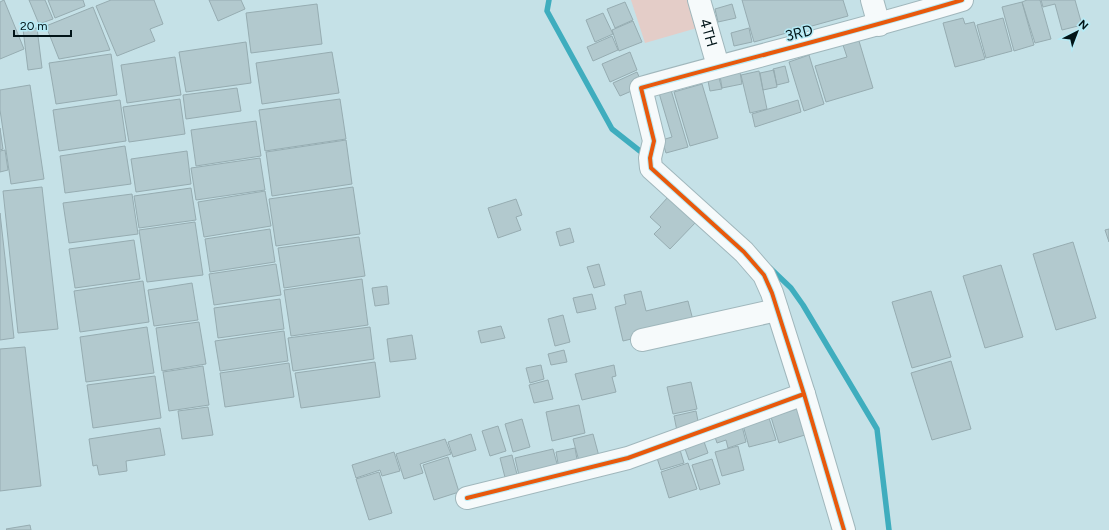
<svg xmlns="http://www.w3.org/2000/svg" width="1109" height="530" viewBox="0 0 1109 530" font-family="Figtree,sans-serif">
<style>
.green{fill:#e4cdc8}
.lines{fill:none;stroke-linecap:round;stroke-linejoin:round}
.stream{stroke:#3fadbe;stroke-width:5.5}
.building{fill:#b2c9ce;stroke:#96acb1}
.minor-casing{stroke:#a0b7bc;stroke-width:24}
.minor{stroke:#f6fafb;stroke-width:22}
.cycleway-casing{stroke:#b6ebf6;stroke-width:6}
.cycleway{stroke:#e8590c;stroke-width:4}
.labels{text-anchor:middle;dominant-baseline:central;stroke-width:3;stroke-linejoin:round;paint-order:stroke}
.street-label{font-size:15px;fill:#011418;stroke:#b6ebf6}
</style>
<rect width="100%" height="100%" fill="#c5e1e7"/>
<!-- green -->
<path class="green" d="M631 0H688L697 28 645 43Z"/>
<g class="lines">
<!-- stream -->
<path class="stream" d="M549 0 547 11 612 129 645 155
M770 268 791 288 803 305 877 429 889 530"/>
</g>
<!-- building -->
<path class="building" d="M4 0 24 49 0 59V2Z
M29 0H45L53 19 39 24Z
M48 0H83L85 6 55 18Z
M111 0H154L163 24 150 29 155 41 117 56 96 6Z
M209 0H241L245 9 218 21Z
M742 0H843L848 16 754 42Z
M1027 0H1040L1051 39 1035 43 1022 2Z
M1041 0H1075L1082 25 1062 30 1055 4 1043 7Z
M625 2 633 20 615 28 607 9Z
M1022 2 1034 45 1014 51 1002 7Z
M317 4 322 44 251 53 246 13Z
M732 4 736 18 718 22 715 9Z
M93 7 110 50 59 59 46 26Z
M603 13 613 34 595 42 586 20Z
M963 18 965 24 974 22 985 59 955 67 943 23Z
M1003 18 1012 51 986 58 977 25Z
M633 21 642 42 619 51 612 30Z
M37 28 42 68 28 70 23 29Z
M749 28 752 42 734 46 731 33Z
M612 36 618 50 593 61 587 47Z
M859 41 873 88 826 102 815 66 847 57 843 45Z
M246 42 251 83 186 92 179 52Z
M332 52 339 93 262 104 256 63Z
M630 52 637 70 610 82 602 64Z
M111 54 117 95 56 104 49 63Z
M809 55 824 104 804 111 789 62Z
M175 57 181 95 127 103 121 65Z
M785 66 789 82 777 85 773 69Z
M774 70 777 87 763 90 760 73Z
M759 71 767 109 750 113 741 75Z
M637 72 643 86 620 96 613 83Z
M740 72 742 84 722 88 720 76Z
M719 78 722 89 710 91 708 81Z
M702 84 718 138 690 146 674 92Z
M30 85 44 179 11 184 0 110V90Z
M237 88 241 111 186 119 183 95Z
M671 90 688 147 666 153 662 140 672 137 659 93Z
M180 99 185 134 129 142 123 107Z
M340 99 346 139 265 151 259 110Z
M120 100 126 141 59 151 53 110Z
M798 100 801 112 755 127 752 114Z
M256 121 261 156 196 166 191 130Z
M0 128 3 149 0 150Z
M346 140 352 184 272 196 266 152Z
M125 146 131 184 65 193 60 156Z
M5 150 8 170 0 172V151Z
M187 151 191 184 136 192 131 159Z
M260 158 265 190 196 200 191 168Z
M42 187 58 329 18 333 3 191Z
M353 187 360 234 276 246 269 199Z
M191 188 196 220 139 228 134 196Z
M265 191 271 226 204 237 198 202Z
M132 194 138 234 69 243 63 203Z
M668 197 696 222 670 249 654 234 661 227 650 217Z
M516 199 522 215 516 217 521 230 498 238 488 208Z
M0 213 14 338 0 340Z
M195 222 203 275 147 282 139 230Z
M570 228 574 242 560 246 556 232Z
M270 229 275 262 210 272 205 239Z
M1109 229V242L1105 230Z
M359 237 365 276 284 288 278 248Z
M134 240 140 279 75 288 69 249Z
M1073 242 1096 318 1056 330 1033 254Z
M276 264 281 295 214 305 209 274Z
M599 264 605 285 594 288 587 267Z
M1001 265 1023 337 985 348 963 276Z
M362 279 368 325 291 336 284 290Z
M143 281 149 322 80 332 74 291Z
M192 283 198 320 154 326 148 290Z
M387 286 389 304 375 306 372 288Z
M641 291 646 311 688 301 694 324 623 341 615 307 626 304 624 295Z
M931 291 951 357 912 368 892 302Z
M592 294 596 309 577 313 573 298Z
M280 299 284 329 218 338 214 308Z
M563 315 570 342 555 346 548 319Z
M199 322 206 364 162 371 156 328Z
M501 326 505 338 481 343 478 331Z
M147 327 154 373 86 382 80 337Z
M370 327 374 359 293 371 288 338Z
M284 331 288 361 220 371 215 341Z
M412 335 416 359 390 362 387 339Z
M25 347 41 486 0 491V349Z
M564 350 567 362 551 365 548 354Z
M951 361 971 429 932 440 911 373Z
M375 362 380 397 301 408 295 373Z
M289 363 294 397 225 407 220 373Z
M541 365 544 379 530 383 526 368Z
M614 365 616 376 612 377 616 392 582 400 575 374Z
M203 366 209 405 169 411 163 372Z
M155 376 161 418 93 428 87 385Z
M548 380 553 399 534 403 529 385Z
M691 382 697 409 673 414 667 387Z
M579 405 585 433 552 441 546 412Z
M208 407 213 435 182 439 178 411Z
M800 408 808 434 779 443 771 417Z
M696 411 700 431 678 436 674 416Z
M769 418 776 440 749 447 743 425Z
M522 419 530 447 513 452 505 424Z
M498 426 506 451 490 456 482 431Z
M742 426 746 442 728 448 726 440 717 443 714 434Z
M160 428 165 455 126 461 127 471 99 475 97 465 93 466 89 439Z
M471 434 476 450 453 457 448 442Z
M593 434 600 460 580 465 573 439Z
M702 436 708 453 689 460 683 443Z
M445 439 451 454 420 464 423 473 404 479 396 454Z
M738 446 744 470 722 476 715 452Z
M575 448 578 465 559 469 556 452Z
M553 449 559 471 520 480 515 458Z
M680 450 684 463 661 470 657 458Z
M394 452 400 471 382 476 380 470 356 478 352 465Z
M512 455 519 482 507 485 500 458Z
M448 457 459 492 434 500 423 465Z
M712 459 720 484 700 490 692 465Z
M688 463 697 489 669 498 661 472Z
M379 472 392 513 369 520 356 479Z
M30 525 31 530H7L6 529Z"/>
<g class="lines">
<defs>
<g id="minor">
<path id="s1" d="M699 0 718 66"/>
<path d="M872 0 879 25"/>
<path d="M642 340 777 310"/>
<path d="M467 498 628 458 804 394"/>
<path d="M844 530 804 394 772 293 764 275 744 252 651 168 650 158 654 141 641 88C748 58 856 32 962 0"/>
</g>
</defs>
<!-- minor casing -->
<use href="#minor" class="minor-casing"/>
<!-- minor -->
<use href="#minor" class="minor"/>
<defs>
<path id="cycleway" d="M467 498 628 458 804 394
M844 530 804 394 772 293 764 275 744 252 651 168 650 158 654 141 641 88C748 58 856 32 962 0"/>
</defs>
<!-- cycleway casing -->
<use href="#cycleway" class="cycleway-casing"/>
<!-- cycleway -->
<use href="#cycleway" class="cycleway"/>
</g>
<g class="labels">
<!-- street labels -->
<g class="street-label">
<text stroke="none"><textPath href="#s1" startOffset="34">4TH</textPath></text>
<text transform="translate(799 33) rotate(-14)">3RD</text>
</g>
</g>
<!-- north arrow -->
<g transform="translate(1077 32) rotate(42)" stroke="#b6ebf6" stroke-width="3" paint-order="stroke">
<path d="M0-3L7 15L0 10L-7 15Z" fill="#011418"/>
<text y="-6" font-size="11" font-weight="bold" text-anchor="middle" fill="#011418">N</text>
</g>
<!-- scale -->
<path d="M14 30v6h57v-6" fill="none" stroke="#011418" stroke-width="2"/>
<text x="20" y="30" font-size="12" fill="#011418" stroke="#b6ebf6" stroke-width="3" paint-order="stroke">20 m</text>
</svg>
